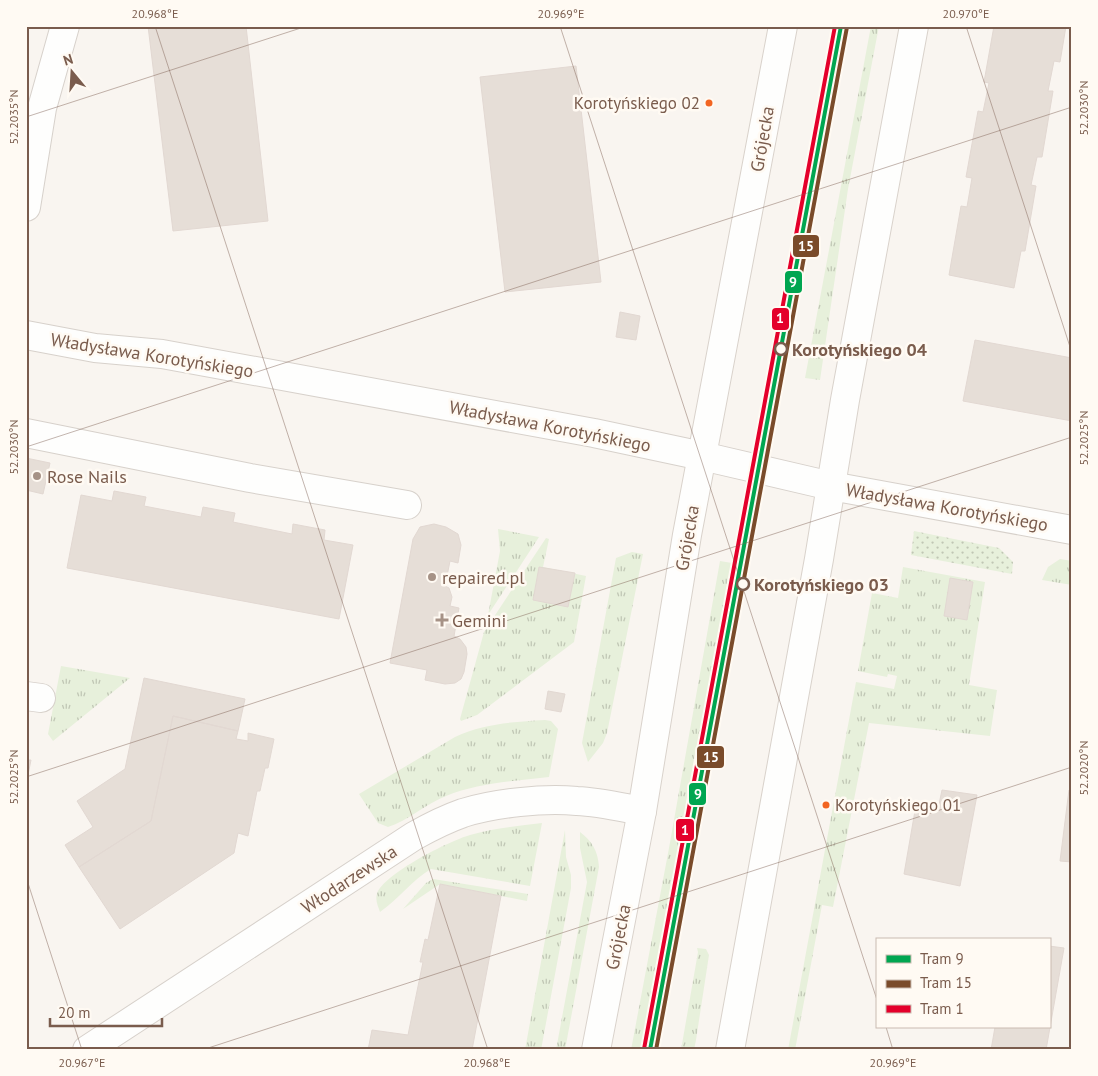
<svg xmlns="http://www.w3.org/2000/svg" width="1098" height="1076" viewBox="0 0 1098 1076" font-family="'PT Sans',sans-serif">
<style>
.grass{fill:url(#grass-tufts)}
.garden{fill:url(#garden-dots)}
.building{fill:#e6ded7;stroke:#e2d8d2}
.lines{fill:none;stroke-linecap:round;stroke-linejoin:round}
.minor-casing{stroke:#d7d1cb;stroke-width:30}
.tertiary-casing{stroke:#d7d1cb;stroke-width:30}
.secondary-casing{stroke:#d9d2cb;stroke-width:30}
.minor{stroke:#fefefd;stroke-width:28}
.tertiary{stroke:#fefefd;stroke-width:28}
.secondary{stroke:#fefefd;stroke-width:28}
.tram-1-casing{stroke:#fffaf3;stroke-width:8}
.tram-2-casing{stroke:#fffaf3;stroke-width:8}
.tram-3-casing{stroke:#fffaf3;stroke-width:8}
.tram-1{stroke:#00a651;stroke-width:4}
.tram-2{stroke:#7a4b2a;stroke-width:4}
.tram-3{stroke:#e4002b;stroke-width:4}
.ticks{fill:none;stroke:#7a5c4d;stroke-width:1;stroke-opacity:0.45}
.bus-dot{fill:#f26522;stroke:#fffaf3;stroke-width:2}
.stop-dot{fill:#fffaf3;stroke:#7a5c4d;stroke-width:2.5}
.poi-dot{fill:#a69286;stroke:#fffaf3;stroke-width:2}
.labels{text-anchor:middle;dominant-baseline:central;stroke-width:5;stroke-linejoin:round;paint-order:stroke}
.bus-label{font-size:17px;fill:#7a5c4d;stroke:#fffaf3;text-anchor:end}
.street-label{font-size:18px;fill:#7a5c4d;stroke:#fffaf3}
.stop-label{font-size:18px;font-weight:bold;fill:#7a5c4d;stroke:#fffaf3;text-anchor:start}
.poi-label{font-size:18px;fill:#7a5c4d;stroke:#fffaf3;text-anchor:start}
.line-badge{stroke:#fffaf3;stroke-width:2}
.badge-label{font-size:14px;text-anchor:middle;font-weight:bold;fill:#fff}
.neatline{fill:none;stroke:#7a5c4d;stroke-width:2}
.ticks-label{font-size:12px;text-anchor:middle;fill:#7a5c4d}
</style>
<defs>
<pattern id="grass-tufts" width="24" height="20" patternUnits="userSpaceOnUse" patternTransform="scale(1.25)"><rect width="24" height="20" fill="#e7f0db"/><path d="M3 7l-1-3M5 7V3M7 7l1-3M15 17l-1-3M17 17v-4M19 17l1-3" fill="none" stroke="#c0c6b4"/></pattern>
<pattern id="garden-dots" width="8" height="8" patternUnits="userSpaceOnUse" patternTransform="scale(1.25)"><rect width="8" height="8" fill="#e7f0db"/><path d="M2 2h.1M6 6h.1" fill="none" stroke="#c0c6b4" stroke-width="1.8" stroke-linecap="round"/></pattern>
</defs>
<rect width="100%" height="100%" fill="#f9f5f0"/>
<!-- grass -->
<path class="grass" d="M871 26H879L848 189 820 380 805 378Z
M498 529 539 537 488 615 500 551Z
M546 538 549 539 543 567 586 576 574 642 477 715 461 721 460 719 484 632Z
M632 552 643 554 607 733 603 743 588 762 582 743 616 558Z
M1060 559 1072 561V585L1042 580 1048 567Z
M720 561 732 563 641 1050H631L669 848Z
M903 567 985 582 969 685 997 690 990 736 869 723 833 907 822 905 795 1050H788L856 682 894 689 897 676 888 674 887 677 858 671 872 593 898 598Z
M61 666 130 678 53 741 48 734Z
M545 720 551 721 558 729 549 777C514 781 478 783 446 796 425 804 408 821 388 827L378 823 359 794 455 737C484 723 514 722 545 720Z
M542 823 530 886 431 869C412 880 399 899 380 912 378 906 375 900 377 894 383 874 449 841 470 835 493 828 518 826 542 823Z
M565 830 566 857 571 875V888L541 1050H525Z
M580 832C592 841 598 851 599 867L565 1050H556L587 882 580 848Z
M433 879 528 894 527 901 440 884 403 909 426 883Z
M697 948 706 949 709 955 696 1040 694 1050H681L698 952Z"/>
<!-- garden -->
<path class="garden" d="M914 531 999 548 1013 562 1012 574 911 555Z"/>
<!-- building -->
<path class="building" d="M148 26H246L268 221 173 231Z
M994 26H1066L1060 62 1054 61 1048 91H1053L1042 157H1037L1031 185 1036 186 1025 251H1021L1014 288 949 275 961 206 967 207 972 178 966 177 978 111 983 112 989 83 984 82Z
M576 66 601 282 505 292 480 77Z
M620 312 640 316 636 340 616 337Z
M975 340 1072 358V421L963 401Z
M26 458 50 463 43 494 26 490Z
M114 491 146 497 144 506 201 517 203 507 235 513 233 522 292 534 293 524 325 530 324 540 353 545 339 619 67 568 81 495 112 501Z
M434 524 446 527 458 534 461 545 458 563 450 561 445 586 449 588 452 597 450 606 459 608 454 636 460 639 466 647 467 654 464 672 461 679 455 683 445 684 425 680 427 670 390 663 413 539 420 527Z
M539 567 575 573 568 607 533 600Z
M950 578 973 582 967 620 944 616Z
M144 678 245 699 238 731 173 716 151 821 79 867 65 845 93 827 77 801 125 769Z
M548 691 565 694 561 712 545 709Z
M173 716 238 731 236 739 248 741V733L274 739 268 768H265L260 791H257L248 836 238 833 234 853 120 929 79 867 151 821Z
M26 760H31L26 785Z
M942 790 977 795 960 886 904 874 916 805 938 809Z
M1069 790H1072V862L1060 861Z
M440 884 501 896 472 1050H368L372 1030 408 1035 423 962H420L425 939 428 940Z
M1049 946 1064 948 1046 1050H991L995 1027H1049Z"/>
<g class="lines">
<defs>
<path id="minor" d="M26 207 42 108 65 26
M26 335 95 348 162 354 594 433 702 456
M26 433 250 478 407 505
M26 696 41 698
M87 1050 414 836C430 827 446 819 463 813 496 803 542 798 577 801 599 802 620 807 642 811"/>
<path id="tertiary" d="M702 456 831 486 1072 530"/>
<path id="secondary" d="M596 1050 642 811 687 535 783 26
M730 1050 819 559 845 400 914 26"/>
</defs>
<!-- minor casing -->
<use href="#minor" class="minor-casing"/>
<!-- tertiary casing -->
<use href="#tertiary" class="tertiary-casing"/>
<!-- secondary casing -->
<use href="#secondary" class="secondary-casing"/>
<!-- minor -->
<use href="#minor" class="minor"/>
<!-- tertiary -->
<use href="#tertiary" class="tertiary"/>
<!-- secondary -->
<use href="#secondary" class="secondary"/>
<defs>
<path id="tram-1" d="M650 1050 841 26"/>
<path id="tram-2" d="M656 1050 847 27"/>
<path id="tram-3" d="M644 1049 835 26"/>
</defs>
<!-- tram-1 casing -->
<use href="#tram-1" class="tram-1-casing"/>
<!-- tram-2 casing -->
<use href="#tram-2" class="tram-2-casing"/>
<!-- tram-3 casing -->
<use href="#tram-3" class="tram-3-casing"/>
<!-- tram-1 -->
<use href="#tram-1" class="tram-1"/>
<!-- tram-2 -->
<use href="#tram-2" class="tram-2"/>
<!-- tram-3 -->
<use href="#tram-3" class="tram-3"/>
</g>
<!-- ticks -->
<path class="ticks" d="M155 26 488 1050M560 26 877 1000M966 26 1072 353M26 117 307 26M26 447 1072 107M26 777 1072 437M26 877 82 1050M886 1027 893 1050M202 1050 1072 767"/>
<!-- markers -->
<g class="bus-dot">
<circle cx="709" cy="103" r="4.5"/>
<circle cx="826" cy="805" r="4.5"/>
</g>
<g class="stop-dot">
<circle cx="781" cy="349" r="6"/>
<circle cx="743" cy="584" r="6"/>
</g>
<g class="poi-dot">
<circle cx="37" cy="476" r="5"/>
<circle cx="432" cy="577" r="5"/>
<path d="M439.5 612.5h5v5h5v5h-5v5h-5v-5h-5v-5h5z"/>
</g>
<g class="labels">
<!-- bus labels -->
<g class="bus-label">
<text x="700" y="103">Korotyńskiego 02</text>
<text x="835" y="805" text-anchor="start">Korotyńskiego 01</text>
</g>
<!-- street labels -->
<g class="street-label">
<text transform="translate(762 139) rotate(-80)">Grójecka</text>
<text transform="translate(152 355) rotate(9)">Władysława Korotyńskiego</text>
<text transform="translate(550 426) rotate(11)">Władysława Korotyńskiego</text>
<text transform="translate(947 507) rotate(10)">Władysława Korotyńskiego</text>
<text transform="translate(687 538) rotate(-80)">Grójecka</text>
<text transform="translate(349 879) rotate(-33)">Włodarzewska</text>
<text transform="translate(618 937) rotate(-79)">Grójecka</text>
</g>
<!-- stop labels -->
<g class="stop-label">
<text x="792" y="349">Korotyńskiego 04</text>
<text x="754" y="584">Korotyńskiego 03</text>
</g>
<!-- poi labels -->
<g class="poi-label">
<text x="47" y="476">Rose Nails</text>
<text x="442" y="577">repaired.pl</text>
<text x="452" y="620">Gemini</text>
</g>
</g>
<g class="line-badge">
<rect x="792" y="234" width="28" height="24" rx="5" fill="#7a4b2a"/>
<rect x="784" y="270" width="19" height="24" rx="5" fill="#00a651"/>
<rect x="771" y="307" width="19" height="24" rx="5" fill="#e4002b"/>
<rect x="696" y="745" width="29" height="24" rx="5" fill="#7a4b2a"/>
<rect x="688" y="782" width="19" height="24" rx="5" fill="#00a651"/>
<rect x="675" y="818" width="20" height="24" rx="5" fill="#e4002b"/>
</g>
<g class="badge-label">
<text x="806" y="251">15</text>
<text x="793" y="287">9</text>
<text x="780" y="323">1</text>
<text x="711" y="762">15</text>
<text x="698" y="799">9</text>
<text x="685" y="835">1</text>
</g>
<!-- border -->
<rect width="1098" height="1076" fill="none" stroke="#fffaf3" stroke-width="55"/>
<!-- legend -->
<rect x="876" y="938" width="175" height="90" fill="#fffaf3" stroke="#cabbb1"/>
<rect x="886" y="955" width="25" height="8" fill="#00a651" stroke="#cabbb1"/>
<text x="920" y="964" font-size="15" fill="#7a5c4d">Tram 9</text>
<rect x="886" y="980" width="25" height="8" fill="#7a4b2a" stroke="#cabbb1"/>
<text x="920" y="988" font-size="15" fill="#7a5c4d">Tram 15</text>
<rect x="886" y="1005" width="25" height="8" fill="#e4002b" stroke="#cabbb1"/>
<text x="920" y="1014" font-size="15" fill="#7a5c4d">Tram 1</text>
<!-- north arrow -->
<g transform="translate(72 72) rotate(342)" stroke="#fffaf3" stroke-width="4" paint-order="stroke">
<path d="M0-4L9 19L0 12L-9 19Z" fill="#7a5c4d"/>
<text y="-8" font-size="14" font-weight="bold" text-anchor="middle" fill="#7a5c4d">N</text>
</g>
<!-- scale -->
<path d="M50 1018v8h112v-8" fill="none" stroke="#7a5c4d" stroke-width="2.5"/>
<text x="58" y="1018" font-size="15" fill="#7a5c4d" stroke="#fffaf3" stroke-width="4" paint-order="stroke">20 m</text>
<rect x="28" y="28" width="1042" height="1020" class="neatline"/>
<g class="ticks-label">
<text x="155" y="18">20.968°E</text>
<text x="561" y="18">20.969°E</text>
<text x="966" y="18">20.970°E</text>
<text transform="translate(1084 108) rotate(-90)" y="4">52.2030°N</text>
<text transform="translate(14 117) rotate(-90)" y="4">52.2035°N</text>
<text transform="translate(1084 438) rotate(-90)" y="4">52.2025°N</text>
<text transform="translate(14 447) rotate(-90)" y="4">52.2030°N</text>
<text transform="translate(1084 768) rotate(-90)" y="4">52.2020°N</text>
<text transform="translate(14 777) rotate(-90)" y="4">52.2025°N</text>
<text x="82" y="1067">20.967°E</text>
<text x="487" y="1067">20.968°E</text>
<text x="893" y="1067">20.969°E</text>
</g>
</svg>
